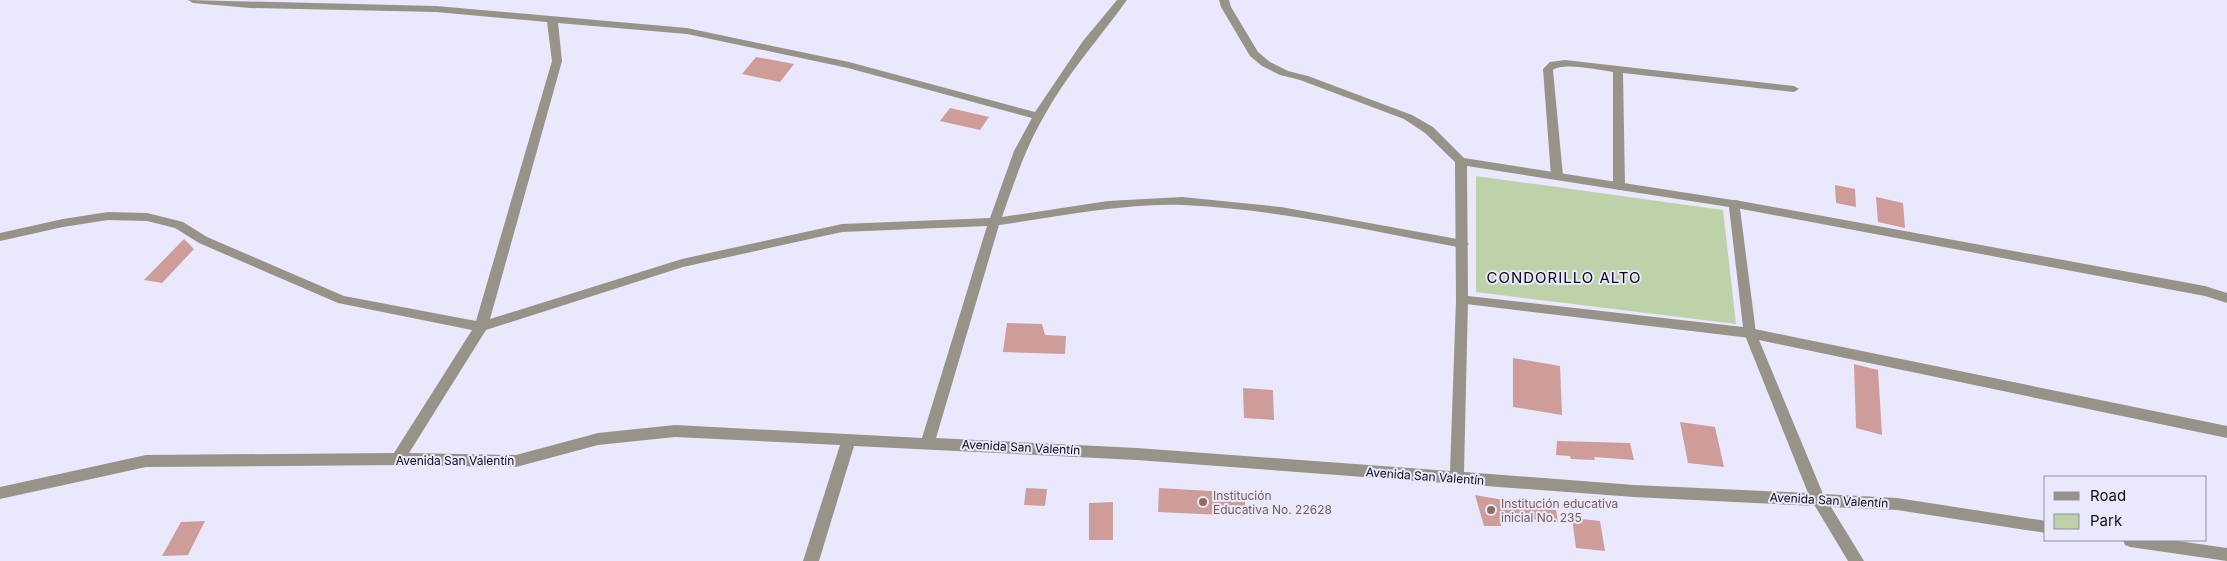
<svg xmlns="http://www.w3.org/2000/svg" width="2227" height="561" viewBox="0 0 2227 561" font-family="Inter,sans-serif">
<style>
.green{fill:#bed2aa}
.building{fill:#ce9c99}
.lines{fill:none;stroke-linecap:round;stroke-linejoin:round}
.minor{fill:#979388;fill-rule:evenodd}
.tertiary{fill:#979388;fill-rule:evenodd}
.education-dot{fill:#8d6e63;stroke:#eae8fd;stroke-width:2}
.labels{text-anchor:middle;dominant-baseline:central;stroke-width:4;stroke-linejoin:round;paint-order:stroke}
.street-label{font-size:12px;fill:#0c0b14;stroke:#eae8fd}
.education-label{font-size:12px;fill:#785e54;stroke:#eae8fd;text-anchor:start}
.quarter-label{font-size:15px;letter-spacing:1px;fill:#0c0b14;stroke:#eae8fd}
</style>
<rect width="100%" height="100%" fill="#eae8fd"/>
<!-- green -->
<path class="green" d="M1476 176 1723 210 1736 324 1476 292Z"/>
<!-- building -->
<path class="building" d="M756 57 794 64 780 82 742 74Z
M950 108 989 117 980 130 940 121Z
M1835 185 1855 189 1856 207 1836 203Z
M1876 197 1903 203 1905 228 1878 222Z
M184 239 194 249 162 283 144 280Z
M1007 323 1042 324 1045 335 1066 336 1065 354 1003 352Z
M1513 358 1560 366 1562 415 1513 407Z
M1854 364 1878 370 1882 435 1856 428Z
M1243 388 1273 390 1274 420 1244 418Z
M1680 422 1715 427 1724 467 1688 463Z
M1557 441 1630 443 1634 460 1594 457 1595 460 1571 459 1570 456 1556 455Z
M1026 488 1047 489 1045 506 1024 505Z
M1159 488 1245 493V516L1158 512Z
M1475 495 1520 503V499L1555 503 1558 522 1501 516V526H1484Z
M1113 502V540H1089V503Z
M1572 518 1600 521 1605 551 1576 548Z
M205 521 188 555 162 556 181 522Z"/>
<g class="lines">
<!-- minor -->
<path class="minor" d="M188 0 436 6 687 28 849 62 1035 112 1083 41 1117 0H1127C1099 39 1066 75 1043 118 1025 149 1014 183 1002 217L1108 201 1182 197 1281 207 1463 240 1469 244 1463 248C1371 231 1277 209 1183 205 1123 203 1058 217 999 225L936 438 1137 448 1450 471 1456 300 1458 297H1466L1468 300 1464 472 1634 485 1808 493 1744 333 1745 330 1750 328 2227 426V438L1759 340 1823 494 1897 498 2046 521V533L1897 510 1831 507 1864 561H1848L1815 506 1634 497 1137 460 854 446 819 561H803L840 445 675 437 598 445 516 467 398 465 146 467 0 499V487L146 455 394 453 472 330 338 303 199 243 175 228 147 221 108 220 63 227 0 241V233L63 219 108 212 147 213 183 222 207 237 344 296 476 321 552 61 547 22 436 12 250 8 193 3ZM558 23 687 34 848 68 1032 118 1014 151 990 218 842 224 682 259 490 319 562 61ZM987 226 922 438 675 425 598 433 516 455 409 453 486 330 683 267 842 232Z
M1565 60 1794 86 1799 89 1794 92 1623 73 1625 186 1619 190 1613 186V72C1600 70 1563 62 1553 70L1563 176 1557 180 1551 176 1543 69 1550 62Z
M1735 200 2205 286 2227 293V303L2205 296 1731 207 1729 204Z
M2123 540H2171L2227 548V561L2130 547 2125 545Z"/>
<!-- tertiary -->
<path class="tertiary" d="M1219 0H1229L1231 7 1258 52 1270 62 1288 71 1308 76 1412 115 1433 127 1464 158 1739 201 1756 333 1755 336 1750 338 1458 303 1456 300 1455 162 1425 133 1404 119 1300 80 1280 75 1262 66 1250 56 1221 7ZM1467 166 1729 207 1743 327 1468 296Z"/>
</g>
<!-- markers -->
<g class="education-dot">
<circle cx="1203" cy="502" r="5"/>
<circle cx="1491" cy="510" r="5"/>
</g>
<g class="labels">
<!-- street labels -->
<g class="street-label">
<text transform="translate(1021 447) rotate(3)">Avenida San Valentín</text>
<text x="455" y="460">Avenida San Valentín</text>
<text transform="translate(1425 476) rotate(4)">Avenida San Valentín</text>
<text transform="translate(1829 500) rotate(3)">Avenida San Valentín</text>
</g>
<!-- education labels -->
<g class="education-label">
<text x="1213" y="495">Institución<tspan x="1213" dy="14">Educativa No. 22628</tspan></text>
<text x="1501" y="503">Institución educativa<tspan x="1501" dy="14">inicial No. 235</tspan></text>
</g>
<!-- quarter labels -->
<g class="quarter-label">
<text x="1564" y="277">CONDORILLO ALTO</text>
</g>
</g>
<!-- legend -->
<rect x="2044" y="476" width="162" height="65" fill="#eae8fd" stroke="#9190a0"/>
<rect x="2054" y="492" width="25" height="8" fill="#979388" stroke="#9190a0"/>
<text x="2090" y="501" font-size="15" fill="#0c0b14">Road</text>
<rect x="2054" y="514" width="25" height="15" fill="#bed2aa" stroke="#9190a0"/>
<text x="2090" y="526" font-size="15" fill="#0c0b14">Park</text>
</svg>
